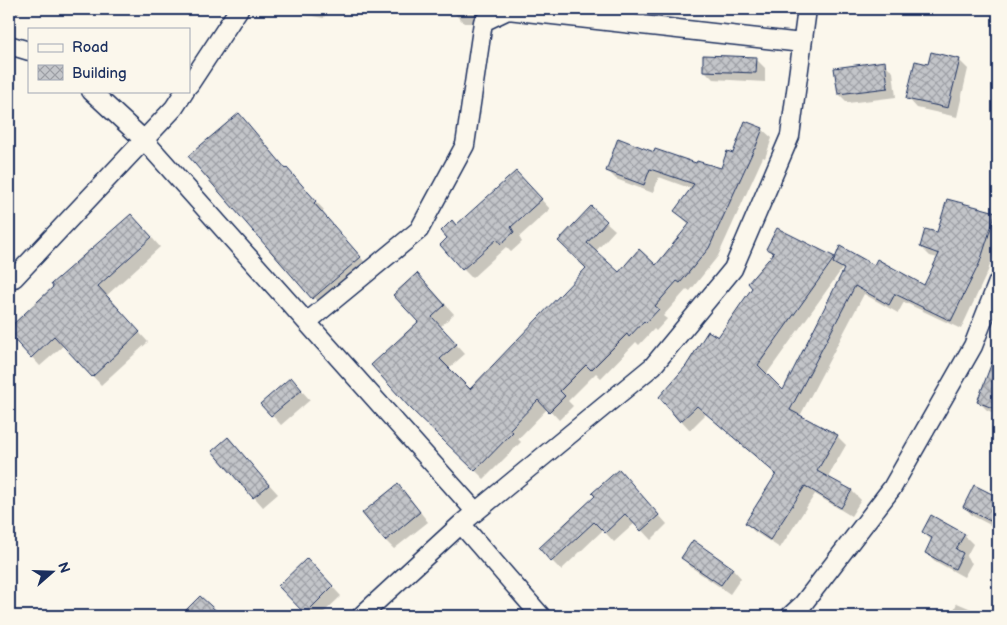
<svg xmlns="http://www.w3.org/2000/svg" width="1007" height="625" viewBox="0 0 1007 625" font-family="'Balsamiq Sans',sans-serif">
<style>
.shadow{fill:#0003;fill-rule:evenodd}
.building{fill:url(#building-cross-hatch);stroke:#1b2f5e}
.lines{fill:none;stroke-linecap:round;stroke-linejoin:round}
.minor-casing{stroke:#1b2f5e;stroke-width:21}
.minor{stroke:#fbf7ec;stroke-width:18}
</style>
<defs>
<pattern id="building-cross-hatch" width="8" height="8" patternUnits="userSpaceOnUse" patternTransform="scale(1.25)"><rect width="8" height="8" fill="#c3c5c9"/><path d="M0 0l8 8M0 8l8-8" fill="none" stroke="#9ea0a6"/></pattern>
</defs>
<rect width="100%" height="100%" fill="#fbf7ec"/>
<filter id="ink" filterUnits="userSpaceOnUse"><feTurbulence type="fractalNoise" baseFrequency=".02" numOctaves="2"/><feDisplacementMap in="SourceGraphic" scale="10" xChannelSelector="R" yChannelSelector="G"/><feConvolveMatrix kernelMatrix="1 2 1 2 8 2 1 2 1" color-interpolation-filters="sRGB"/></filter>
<g filter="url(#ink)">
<!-- shadow -->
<path class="shadow" d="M10 9H23L16 15Z
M281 9H326L324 18 283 11Z
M454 9H484L483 23H464L455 14Z
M594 9H643L642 22 603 17Z
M756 59 765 68V82L713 79 704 70Z
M959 60 968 69 957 117 917 108 908 98 929 66Z
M884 63 893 72 896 97 848 103 839 94Z
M762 129 772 138 765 158 763 157 718 256 690 291 687 289 663 316 667 319 656 331 654 329 639 345 636 342 601 378 596 373 568 401 573 406 559 420 548 408 518 439 521 442 484 479 410 406 426 283 454 314 440 327 465 354 448 369 470 391 588 268 569 250 606 222 615 230 595 252 619 274 656 267 690 225 675 211 692 189 659 177 653 193 616 179 607 170 655 153 697 165 722 169 734 155Z
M190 156 286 170 324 210 322 213 369 267 322 307Z
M525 182 550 209 519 237 522 242 511 252 506 247 472 278 463 269 449 238 456 226Z
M995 214 998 217V241L988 271 961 329 904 302 898 313 864 294 800 416 837 436 846 445 827 478 852 491 861 500 851 516 815 494 780 548 755 532 746 523 777 475 706 414 690 430 660 397 718 339 774 255 768 249 834 258 875 266 925 287 938 258 930 256 921 247 938 233ZM842 269 844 272 784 392 766 375Z
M140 224 160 247 106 296 148 342 101 385 64 345 40 366 9 332V330L55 287Z
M998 350V415L987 410 978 401Z
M291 379 310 400 281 425 262 404Z
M228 439 278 494 263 507 214 451Z
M628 480 667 524 651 540 635 523 614 542 603 530 561 570 552 561 596 496Z
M975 487 998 499V529L973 516 964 507Z
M407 495 428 522 394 549 385 540Z
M923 532 964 535 973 544 966 557 972 563 964 577 935 561 926 552 932 541Z
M682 558 732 568 741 578 730 594 691 567Z
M316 569 341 596 320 616H309L280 586Z
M957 603 988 616H951Z
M711 608 720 616H703Z"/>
<!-- building -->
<path class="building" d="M931 52 960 59 948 108 906 99 915 61 928 64Z
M703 55 757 57 756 73 703 71Z
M885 61 888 88 838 94 834 68Z
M239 113 286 169 287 168 316 201 314 203 361 257 312 299 188 156Z
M745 121 763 128 755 149H754L709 248 680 283 677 281 655 306 659 309 646 323 644 321 629 337 627 334 591 370 586 365 560 391 565 396 549 412 538 400 510 429 513 432 475 471 409 407 371 365 418 322 393 295 417 273 445 305 432 317 457 344 440 359 470 389 586 268 558 241 591 206 607 221 587 243 619 272 639 249 656 265 690 223 674 211 694 184 650 169 644 185 606 171 618 138 654 152 655 149 696 163 697 161 721 168 727 151 733 153Z
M516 171 542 199 511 227 514 232 501 244 497 239 462 270 440 245 447 238 441 231 452 220 456 225Z
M947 199 996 212 980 262 951 321 895 294 889 305 855 286 790 410 838 435 817 471 852 490 841 508 805 486 770 540 745 523 776 474 697 406 680 422 659 397 686 366 708 331 718 337 752 288 748 283 774 253 766 249 777 228 835 257 758 365 783 390 844 269 833 263 840 246 874 265 877 259 924 285 939 254 920 247 925 229 937 232Z
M131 214 152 237 98 286 140 332 92 377 54 336 31 358 9 334V328L53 287 51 284Z
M997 349H998V410L977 402Z
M291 377 302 390 271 416 260 404Z
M228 437 269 485 253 498 212 451Z
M619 469 659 515 641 531 625 514 605 533 594 522 551 562 539 548 595 496 592 493Z
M398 484 420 512 385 541 362 513Z
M974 485 998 497V525L963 507Z
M931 515 965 534 956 549 963 553 955 569 925 553 932 538 922 532Z
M693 540 733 568 721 585 681 558Z
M307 558 333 586 305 614 278 586Z
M200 596 222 616H180Z"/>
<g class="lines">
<defs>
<path id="minor" d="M9 45 29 51
M189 85 239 9
M91 91 144 140 476 512
M14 278 174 108 185 91
M307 322 419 230 465 145 483 22 508 10 802 43
M461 524 541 616
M361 616 461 524 653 366 733 269 790 136 807 9
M790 616 803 604 892 488 973 346 998 282"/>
</defs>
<!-- minor casing -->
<use href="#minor" class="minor-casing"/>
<!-- minor -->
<use href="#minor" class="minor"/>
</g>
</g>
<!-- margin -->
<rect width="1007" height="625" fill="none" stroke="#fbf7ec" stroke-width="30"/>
<rect x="15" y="15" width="977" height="595" fill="none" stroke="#1b2f5e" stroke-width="2" filter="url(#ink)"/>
<!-- legend -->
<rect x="28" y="28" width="162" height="65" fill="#fbf7ec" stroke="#a1a7b3"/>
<rect x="38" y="44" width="25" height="8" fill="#fbf7ec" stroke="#a1a7b3"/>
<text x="72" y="52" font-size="15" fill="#1b2f5e">Road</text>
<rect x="38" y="65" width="25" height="15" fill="url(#building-cross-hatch)" stroke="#a1a7b3"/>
<text x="72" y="78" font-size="15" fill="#1b2f5e">Building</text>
<!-- north arrow -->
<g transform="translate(52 572) rotate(70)" stroke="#fbf7ec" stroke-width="4" paint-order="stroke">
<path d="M0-4L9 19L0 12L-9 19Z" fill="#1b2f5e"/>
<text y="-8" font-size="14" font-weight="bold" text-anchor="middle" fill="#1b2f5e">N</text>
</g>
</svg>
